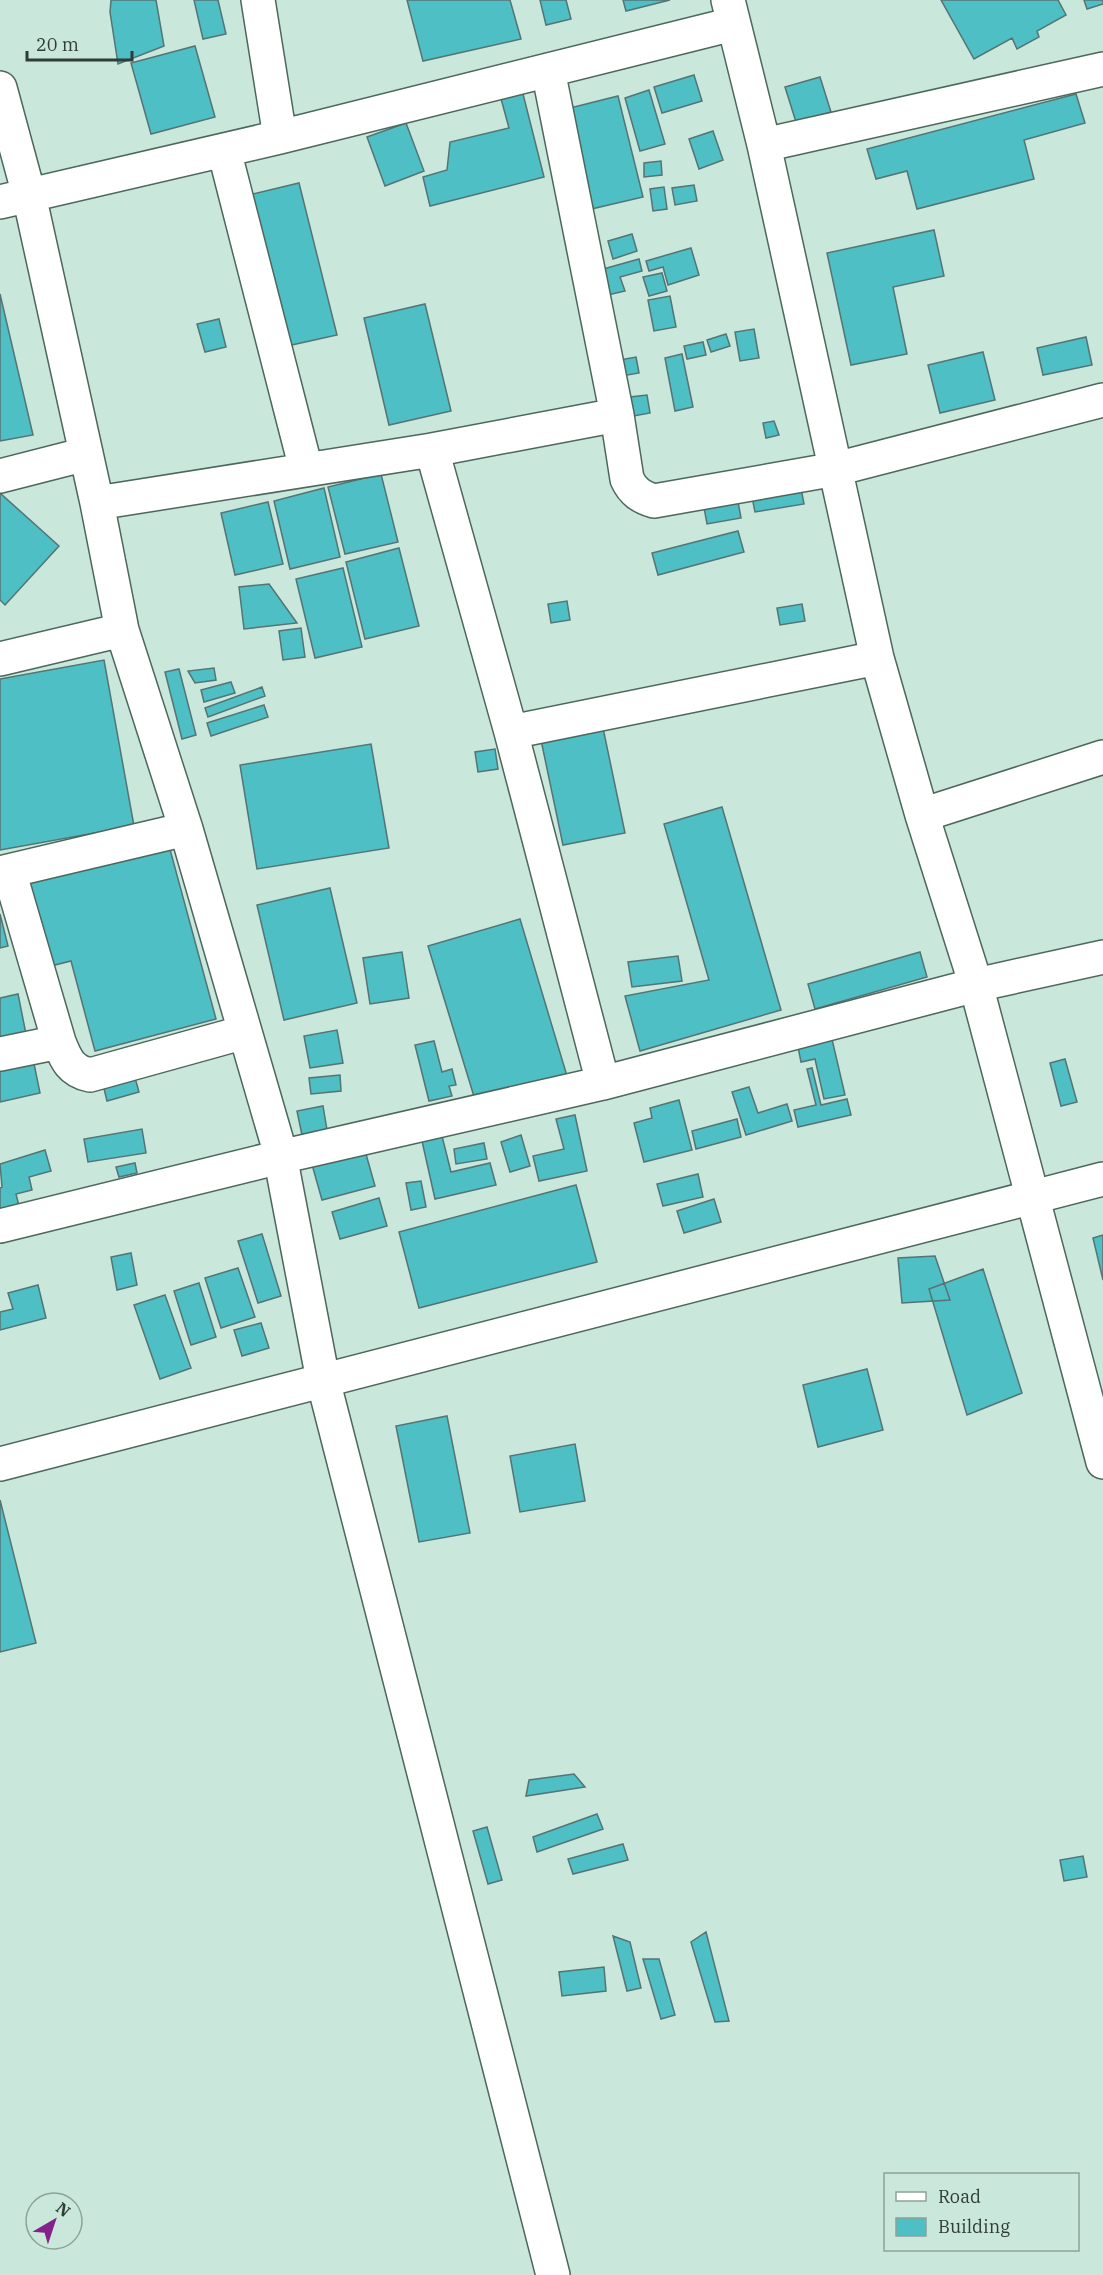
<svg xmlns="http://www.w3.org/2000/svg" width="1103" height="2275" viewBox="0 0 1103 2275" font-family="'IBM Plex Serif',serif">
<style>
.building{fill:#4ebfc4;stroke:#547475;stroke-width:1.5}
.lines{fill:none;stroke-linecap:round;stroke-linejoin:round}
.minor-casing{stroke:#4d675c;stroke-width:36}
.tertiary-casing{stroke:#4d675c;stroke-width:36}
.minor{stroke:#fff;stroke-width:33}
.tertiary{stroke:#fff;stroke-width:33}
</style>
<rect width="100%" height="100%" fill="#c9e7da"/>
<!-- building -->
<path class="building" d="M111 0H156L164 46 118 64 110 12Z
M194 0H218L226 34 203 39Z
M407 0H510L521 39 423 61Z
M540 0H566L571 19 546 25Z
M623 0H670L626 11Z
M941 0H1058L1066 15 1037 31 1039 37 1017 49 1012 38 974 59Z
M1084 0H1103V4L1087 9Z
M195 46 215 117 151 134 131 63Z
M694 75 702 101 662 113 654 87Z
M820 77 831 112 796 122 785 87Z
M522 90 544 177 430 206 423 177 447 170 450 142 509 128 500 95Z
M649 90 665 144 640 151 625 98Z
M1076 94 1085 123 1024 140 1034 179 917 209 907 171 876 179 867 149Z
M618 96 643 197 587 210 562 110Z
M406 123 424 171 385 186 367 137Z
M713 131 723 160 699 169 689 139Z
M661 161 662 175 644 177V163Z
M299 183 337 335 278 348 240 197Z
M694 185 697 201 675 205 672 188Z
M664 187 667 209 653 211 650 189Z
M934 230 944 276 893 287 907 354 851 365 827 253Z
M632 234 637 251 613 259 608 241Z
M691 248 699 275 668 285 663 267 649 271 646 261Z
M639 259 642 271 620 277 625 291 603 296 596 271Z
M662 273 667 291 649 296 643 277Z
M0 294 33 435 0 441Z
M670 296 676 327 654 331 648 300Z
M425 304 451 411 389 425 364 318Z
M219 319 226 347 205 352 197 324Z
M754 329 759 358 740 361 735 332Z
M726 334 730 346 711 352 707 340Z
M1086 337 1092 365 1043 375 1037 348Z
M703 342 706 355 687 359 684 346Z
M983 352 995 400 940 413 928 365Z
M682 354 693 407 675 411 665 358Z
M636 357 639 373 622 376 619 360Z
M647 395 650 413 634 416 630 397Z
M774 421 779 435 766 438 763 423Z
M381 474 398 542 345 554 328 487Z
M800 483 804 504 755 512 751 492Z
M324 488 340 557 290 569 274 501Z
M0 493 59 546 5 605 0 600Z
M737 496 741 518 707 524 703 502Z
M268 502 283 564 235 575 221 513Z
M738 531 744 552 658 575 652 553Z
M399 548 419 626 365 639 346 562Z
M343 568 362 647 315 658 296 579Z
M269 584 297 623 244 629 239 587Z
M567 601 570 620 551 623 548 604Z
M802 604 805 621 780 625 777 608Z
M301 628 305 657 283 660 279 631Z
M104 660 134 826 0 850V679Z
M214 668 216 680 195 683 188 671Z
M179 669 196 735 182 739 165 672Z
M231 682 235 693 204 702 201 690Z
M262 687 265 696 208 717 205 708Z
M264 705 268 717 211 736 207 723Z
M603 728 625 833 563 845 541 740Z
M371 744 389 848 257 869 240 765Z
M495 749 498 769 478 772 475 752Z
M722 807 781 1010 640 1051 625 996 709 980 664 824Z
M168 842 216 1019 95 1051 71 961 43 968 21 881Z
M330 888 357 1003 284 1020 257 905Z
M0 914 8 946 0 948Z
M520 919 567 1076 476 1103 428 946Z
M402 952 409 998 370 1004 363 958Z
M920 952 927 977 815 1009 808 984Z
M678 956 682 981 632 987 628 962Z
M18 994 28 1044 0 1050V998Z
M337 1030 343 1063 310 1068 304 1036Z
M831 1035 845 1095 824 1099 815 1059 801 1062 797 1042Z
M434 1041 442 1072 452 1069 456 1085 449 1086 452 1096 429 1101 415 1045Z
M31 1049 40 1093 0 1102V1056Z
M1065 1059 1077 1102 1061 1106 1050 1063Z
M132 1067 139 1092 107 1101 101 1076Z
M812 1068 821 1105 847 1099 851 1115 798 1127 794 1110 816 1105 807 1069Z
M340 1075 341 1091 311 1094 309 1078Z
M749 1087 758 1113 787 1104 792 1121 746 1135 732 1092Z
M679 1100 692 1150 644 1162 634 1123 652 1118 650 1108Z
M323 1106 327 1130 302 1135 297 1111Z
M575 1115 587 1171 539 1181 533 1156 564 1149 556 1119Z
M737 1119 741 1137 696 1149 692 1131Z
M142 1129 146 1153 88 1162 84 1139Z
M521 1135 530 1166 510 1172 501 1142Z
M442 1136 451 1172 490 1163 496 1185 435 1199 422 1141Z
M484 1143 487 1159 456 1164 454 1149Z
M364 1147 375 1186 322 1200 311 1161Z
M45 1150 51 1171 29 1177 32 1190 16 1194 21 1214 0 1216V1188L2 1187 0 1164Z
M135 1163 137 1173 119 1177 116 1167Z
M698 1174 703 1197 663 1206 657 1184Z
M421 1181 426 1207 411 1210 406 1183Z
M576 1185 597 1262 419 1308 399 1232Z
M379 1198 387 1226 340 1239 332 1212Z
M714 1199 721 1222 684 1233 677 1211Z
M262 1234 281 1296 258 1303 238 1241Z
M1103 1235V1280L1093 1238Z
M131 1253 137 1285 117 1290 111 1257Z
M935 1256 950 1300 902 1303 898 1258Z
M238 1268 255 1317 221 1328 205 1278Z
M983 1269 1022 1393 967 1415 929 1289Z
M199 1283 216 1337 191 1345 174 1291Z
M38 1285 46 1318 0 1330V1312L13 1309 8 1293Z
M165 1295 191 1368 160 1379 134 1305Z
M261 1323 269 1348 242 1356 234 1330Z
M867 1369 883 1430 818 1447 803 1385Z
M447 1416 470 1533 419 1542 396 1426Z
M575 1444 585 1501 520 1512 510 1456Z
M0 1500 36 1643 0 1652Z
M574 1774 585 1787 526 1796 529 1780Z
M597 1814 603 1829 537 1852 533 1837Z
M487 1827 502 1880 488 1884 473 1831Z
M623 1844 628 1860 573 1874 568 1859Z
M1083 1856 1087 1877 1064 1881 1060 1860Z
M706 1932 729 2021 715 2022 691 1942Z
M613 1936 630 1942 641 1988 627 1991Z
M643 1959H659L675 2015 661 2019Z
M604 1967 606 1991 562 1996 559 1972Z"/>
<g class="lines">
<defs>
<path id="minor" d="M258 0 280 137
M728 0 764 145 877 658 922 815 976 985 1103 1462
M0 88 29 195 97 503 122 630 186 829 278 1145 323 1380 553 2275
M764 145 1103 69
M224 150 306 469
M0 202 280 137 733 24
M617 415 627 479C633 492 641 497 654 501L836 469 1103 400
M432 450 617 415 548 70
M0 476 86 454
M97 503 432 450 511 732 603 1083
M0 659 122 630
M511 732 877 658
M922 815 1103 757
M9 871 59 1042C66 1060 71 1071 90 1075L245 1032
M0 873 186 829
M0 1054 59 1042
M0 1226 280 1157 603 1083 976 985 1103 957"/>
<path id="tertiary" d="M0 1464 1103 1179"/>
</defs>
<!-- minor casing -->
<use href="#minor" class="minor-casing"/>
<!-- tertiary casing -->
<use href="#tertiary" class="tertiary-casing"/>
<!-- minor -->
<use href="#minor" class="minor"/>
<!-- tertiary -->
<use href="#tertiary" class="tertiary"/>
</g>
<!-- legend -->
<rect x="884" y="2173" width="195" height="78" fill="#c9e7da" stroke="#8ca399" stroke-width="1.5"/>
<rect x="896" y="2192" width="30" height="9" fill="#ffffff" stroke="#8ca399" stroke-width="1.5"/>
<text x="938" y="2203" font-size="18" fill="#303c37">Road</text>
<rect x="896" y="2218" width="30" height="18" fill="#4ebfc4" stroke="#8ca399" stroke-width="1.5"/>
<text x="938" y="2233" font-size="18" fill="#303c37">Building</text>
<!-- north arrow -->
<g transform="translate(54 2221) rotate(39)"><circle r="28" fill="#c9e7da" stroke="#8ca399" stroke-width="1.5"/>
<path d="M0-4.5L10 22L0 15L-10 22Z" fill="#84218a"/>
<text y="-9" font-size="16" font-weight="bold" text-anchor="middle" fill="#303c37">N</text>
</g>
<!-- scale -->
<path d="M27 51v9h105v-9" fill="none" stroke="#303c37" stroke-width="3"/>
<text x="36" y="51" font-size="18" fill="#303c37" stroke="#c9e7da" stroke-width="4.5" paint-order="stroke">20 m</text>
</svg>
